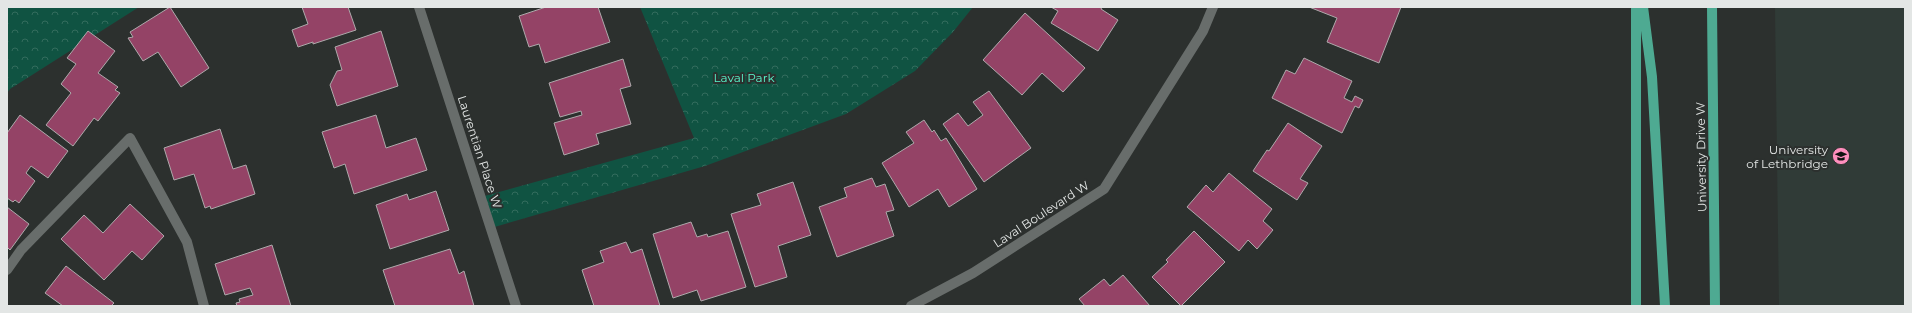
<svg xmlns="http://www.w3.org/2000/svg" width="1912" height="313" viewBox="0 0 1912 313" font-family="Montserrat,sans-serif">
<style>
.built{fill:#303b37}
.park{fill:url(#park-crowns)}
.building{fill:#944366;stroke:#aea9ab}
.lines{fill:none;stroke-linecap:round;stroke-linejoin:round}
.minor{stroke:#686d6b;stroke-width:10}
.major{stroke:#4eaa92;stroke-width:10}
.labels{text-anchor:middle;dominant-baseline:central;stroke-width:4;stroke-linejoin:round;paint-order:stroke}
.park-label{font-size:12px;fill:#58f7cc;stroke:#2c302e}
.poi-label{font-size:12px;fill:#e3e6e5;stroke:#2c302e;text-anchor:end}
.street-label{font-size:12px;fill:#e3e6e5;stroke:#2c302e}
</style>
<defs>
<pattern id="park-crowns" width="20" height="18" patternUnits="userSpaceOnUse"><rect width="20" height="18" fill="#105342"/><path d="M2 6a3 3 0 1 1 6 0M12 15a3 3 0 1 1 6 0" fill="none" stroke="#336c5d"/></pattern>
</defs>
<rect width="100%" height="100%" fill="#2c302e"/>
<!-- built -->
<path class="built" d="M1775 7H1905V306H1779Z"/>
<!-- park -->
<path class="park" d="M7 7H139L10 89 7 93Z
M640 7H973L953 32 915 71 846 114 705 166 491 228 481 197 694 138Z"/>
<!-- building -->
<path class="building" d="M170 7 209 68 181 87 158 52 143 61 128 38 133 37 130 32Z
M302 7H348L356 30 313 44V42L298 47 292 30 308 24Z
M546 7H598L610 42 545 63 539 44 529 47 519 16Z
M1051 7H1102L1101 9 1118 20 1098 51 1051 23 1058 11Z
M1309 7H1401L1379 63 1327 42 1337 18Z
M1025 13 1085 68 1063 92 1042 73 1022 95 983 60Z
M88 31 115 51 98 73 118 87 115 90 120 93 98 121 94 118 73 146 46 125 71 93 61 84 76 64 67 58Z
M381 31 398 86 337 106 330 85 337 71 342 70 335 47Z
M1304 58 1352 81 1344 98 1352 102 1355 96 1363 100 1359 108 1355 106 1342 133 1272 98 1286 70 1295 74Z
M623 59 631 86 620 89 631 124 596 134 599 144 564 155 554 123 582 115 581 111 560 117 549 83Z
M989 91 1031 148 984 182 943 124 958 113 968 126 983 115 973 102Z
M20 115 68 151 48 178 31 166 26 173 35 181 19 203 15 200 13 202 7 198V133Z
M376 115 386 148 416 138 427 170 354 194 345 164 334 168 322 132Z
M924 120 932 132 934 130 941 141 946 138 977 189 949 207 938 189 909 207 882 163 914 143 906 132Z
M1288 123 1322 146 1300 179 1308 183 1297 200 1253 171 1267 150 1269 151Z
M220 129 233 169 246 165 255 194 211 209 210 206 205 208 194 174 174 180 164 148Z
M1229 173 1272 209 1263 221 1273 230 1257 249 1248 240 1239 251 1187 207 1206 185 1213 192Z
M872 178 876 187 885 184 894 210 886 212 894 236 837 257 819 207 847 197 844 188Z
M793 182 811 235 778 246 787 277 755 287 731 214 761 205 757 194Z
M436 191 449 230 390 249 376 205 407 194 409 200Z
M130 204 164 236 142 260 132 251 104 280 61 239 84 215 103 233Z
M7 207 29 224 10 250 7 247Z
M691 222 697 237 707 234 708 237 728 231 746 287 701 301 697 290 673 298 653 234Z
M1194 231 1225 262 1181 306 1152 277 1168 262 1166 260Z
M626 242 631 253 642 249 660 306H594L582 270 604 262 600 251Z
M272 245 291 306H237L236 303 240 302 239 299 253 295 250 288 225 295 215 264Z
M450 249 459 274 464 271 474 306H395L383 270Z
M66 266 114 303 111 306H63L45 293Z
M1123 275 1150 306H1085L1079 299 1104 279 1110 286Z"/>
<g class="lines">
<!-- minor -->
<path class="minor" d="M419 7 516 306
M7 270 21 250 130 138 187 242 204 306
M911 306 973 273 1104 189 1203 31 1213 7"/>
<!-- major -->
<path class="major" d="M1643 7 1652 77 1665 306
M1712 7 1715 306
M1636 306V7"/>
</g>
<!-- icons -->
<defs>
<symbol id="university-disc" viewBox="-11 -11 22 22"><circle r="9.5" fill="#fe8ebd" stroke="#2c302e"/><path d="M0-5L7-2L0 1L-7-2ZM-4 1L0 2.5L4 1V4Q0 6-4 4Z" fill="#111"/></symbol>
</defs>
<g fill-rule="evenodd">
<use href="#university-disc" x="1831" y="146" width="20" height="20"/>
</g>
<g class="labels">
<!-- park labels -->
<g class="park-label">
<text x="744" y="77">Laval Park</text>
</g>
<!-- poi labels -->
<g class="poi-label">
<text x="1828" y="149">University<tspan x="1828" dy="14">of Lethbridge</tspan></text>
</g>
<!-- street labels -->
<g class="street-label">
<text transform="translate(480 152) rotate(72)">Laurentian Place W</text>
<text transform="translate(1701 157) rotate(-91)">University Drive W</text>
<text transform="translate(1041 214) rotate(-33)">Laval Boulevard W</text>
</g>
</g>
<!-- border -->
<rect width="1912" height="313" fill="none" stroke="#e3e6e5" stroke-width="16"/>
</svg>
